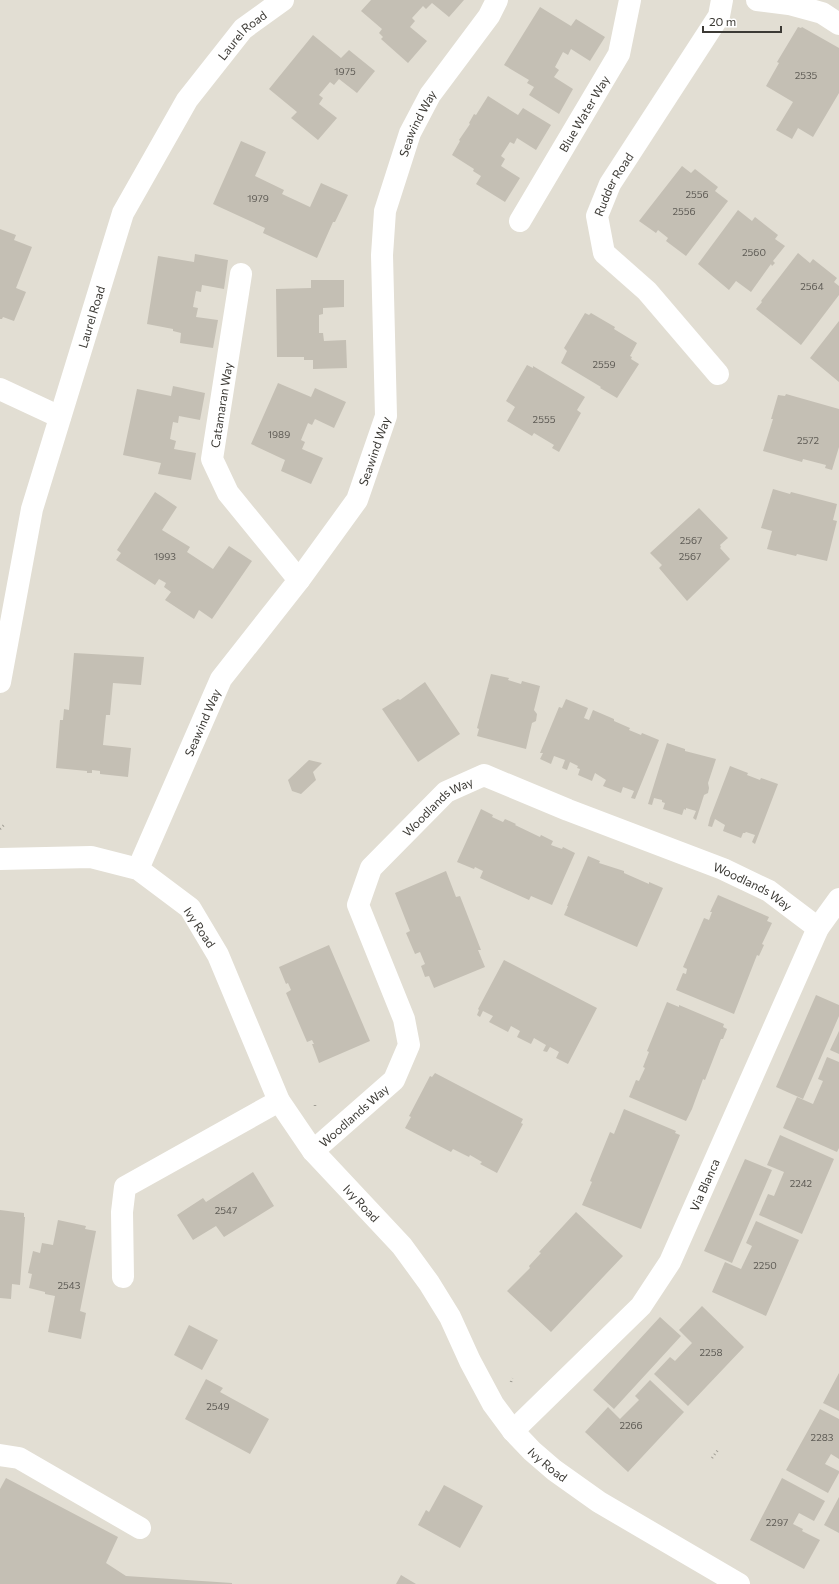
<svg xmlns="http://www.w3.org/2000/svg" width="839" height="1584" viewBox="0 0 839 1584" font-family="Commissioner,sans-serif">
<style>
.building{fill:#c4bfb4}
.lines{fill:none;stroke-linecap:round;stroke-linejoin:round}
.path{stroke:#a19e95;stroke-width:2.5;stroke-dasharray:1 3;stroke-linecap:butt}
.minor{stroke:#fff;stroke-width:22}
.labels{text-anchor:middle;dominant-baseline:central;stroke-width:3;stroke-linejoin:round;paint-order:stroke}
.number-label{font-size:10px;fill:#5e5b55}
.street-label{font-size:12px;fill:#3c3a35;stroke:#fff}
</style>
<rect width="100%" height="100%" fill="#e2ded3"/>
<!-- building -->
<path class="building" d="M371 0H464L449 17 432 3 426 9 423 6 412 18 415 21 410 27 427 41 408 63 381 39 383 37 379 33 382 29 361 11Z
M540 7 571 26 576 19 605 37 590 61 571 49 568 55 563 52 555 67 559 70 554 77 573 89 559 114 529 95 534 87 527 83 529 80 504 65Z
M798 27 801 28 802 27 839 48V93L813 137 798 128 792 139 776 130 793 102 766 86 779 63 777 62Z
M313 35 341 58 349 50 375 71 357 93 339 79 334 85 330 82 319 95 323 98 319 104 337 118 318 140 291 118 297 112 269 89Z
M488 96 518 115 523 108 551 125 536 150 517 138 514 144 510 142 501 156 505 159 501 166 520 178 505 202 476 184 481 176 473 171 474 169 452 155 460 141 459 140 470 124 469 123 474 114 476 115Z
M241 141 266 152 255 176 284 190 282 194 310 207 321 183 348 195 335 222H333L317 258 263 233 265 228 213 204Z
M682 166 691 173 695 169 718 187 715 191 728 201 686 256 666 241 668 238 658 230 656 233 639 221Z
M738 210 752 221 755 217 778 235 775 239 785 246 773 261 775 263 772 266 771 264 751 292 736 281 729 290 698 264Z
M0 229 16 235 14 240 32 247 16 288 26 292 14 321 3 317 2 319H0Z
M798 253 810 263 813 259 837 278 834 282 839 286V295L801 345 756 309 762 302 761 301Z
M195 254 228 260 224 289 202 285 201 292 196 291 193 307 198 308 196 317 218 320 213 348 180 343 181 333 173 331V329L147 324 158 256 194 262Z
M311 280H344V307L323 308V314L319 315V333H323L324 341 346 340 347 368 313 369V360H304V357H277L276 289 311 288Z
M585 313 589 315 591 313 615 327 614 329 637 343 630 356 632 357 631 359 639 364 617 398 600 388 601 387 561 363 567 351 564 348Z
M839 321V382L810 358Z
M527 365 533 368V366L585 397 577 410 581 413 559 452 552 448 554 445 534 433 532 436 507 421 515 407 506 401Z
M278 383 311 397 315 388 346 402 334 428 315 419 312 425 308 423 301 440 305 442 302 449 323 458 311 484 281 471 285 460 251 444Z
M173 386 205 393 200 420 179 416 178 423 173 422 170 439 176 441 174 449 196 453 191 480 158 474 161 463 123 455 137 389 171 396Z
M786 394 839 409V447L832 470 825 468 826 465 803 459 802 462 763 451 773 419H771L778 395 785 396Z
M773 489 790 494 791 492 837 504 833 520 837 521 827 561 797 554 796 556 767 549 772 531 761 528Z
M155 492 177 507 162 530 190 547 187 552 213 569 229 546 252 561 212 619 199 610 194 619 165 600 171 592 164 587 166 583 159 579 155 585 116 560 121 553 117 550Z
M699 508 728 538 720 545 721 547 720 548 730 559 687 601 659 568 662 565 650 553Z
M74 653 144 657 141 685 113 683 110 715H106L103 745 131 748 128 777 100 774V771L92 770V773H87V771L56 768 60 720H63L64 709 69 710Z
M491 674 509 678 508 680 521 684 522 681 540 686 534 710 537 714 536 721 532 723 526 749 477 736 479 729 477 728Z
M425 682 460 734 418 762 382 709 398 699 400 700Z
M566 699 588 708 584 718 589 720 593 710 614 719V721L630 728 629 730 641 735 642 733 659 740 635 799 631 798 634 791 623 787 621 793 603 786 606 780 595 773 592 781 578 775 580 769 577 768 578 766 570 762 567 770 562 768 565 760 554 756 551 764 540 759 543 753H540L559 707 562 708Z
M667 743 685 749V751L716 759 708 783 709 788 708 793 704 795 696 820 693 818 696 811 686 808V810L684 809 682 815 663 809 665 803 662 802V800L654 798 652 805 648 804Z
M309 760 322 763 313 772 316 780 301 794 292 791 288 780Z
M730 766 748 773 747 775 760 780 761 778 778 784 755 844 752 842 755 835 746 832 745 833H743L741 838 723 831 725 825 715 819 712 827 708 826 710 818Z
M481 809 493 815 492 817 503 822 505 819 516 824 515 825 540 837 541 835 553 841 551 845 562 849 563 847 575 853 552 905 531 896 529 900 480 878 483 871 475 867 474 869 457 862Z
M588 856 600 861 599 863 624 871V873L649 884V882L663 888 637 947 564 915 568 906H567Z
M446 871 456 897 460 896 481 950H478L485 967 434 988 429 976 425 977 421 966 425 964 420 952 415 954 406 933 410 931 395 893Z
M718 895 769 917 767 921 772 923 762 944 764 945 759 956 757 955 734 1014 676 990 683 973 686 974 687 969 683 967 704 918 709 920 712 912H710Z
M329 945 370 1041 319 1063 312 1044H314L312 1040 307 1042 286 993 291 990 288 983 286 984 279 967Z
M504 960 597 1008 568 1064 556 1058 559 1052 550 1047 547 1052 543 1051 546 1045 534 1038 531 1044 517 1037 520 1031 511 1026 508 1032 489 1022 493 1016 483 1011 480 1017 477 1015 479 1010 478 1009Z
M816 995 839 1005V1016L803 1099 776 1087Z
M667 1002 679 1007V1005L724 1024 723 1027 727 1029 723 1039H721L705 1080 703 1079 692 1109 686 1121 629 1097 636 1080 639 1081 645 1068 643 1067 649 1052 647 1051Z
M839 1031V1054L830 1050Z
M827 1057 839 1062V1148L837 1152 783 1128 797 1097 813 1104 823 1081 818 1079Z
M435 1073 523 1119 521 1123 523 1124 497 1173 480 1164 482 1162 470 1155 469 1157 453 1149 451 1152 405 1128 411 1117 409 1116 430 1076 432 1077Z
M624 1109 676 1131 675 1133 680 1135 641 1229 582 1205 592 1182 590 1181 610 1132 614 1134Z
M780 1135 834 1159 802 1234 759 1215 768 1194 774 1196 784 1172 767 1165Z
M745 1159 772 1170 732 1263 704 1251Z
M253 1172 274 1206 224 1237 216 1226 193 1240 177 1215 203 1198 206 1202Z
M0 1210 24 1213V1217H25L20 1285 12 1284 11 1299 0 1298Z
M576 1212 623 1256 551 1332 507 1291 530 1268 529 1266 541 1253 539 1252Z
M58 1220 86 1226 85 1229 96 1231 80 1311 86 1313 81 1339 48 1332 55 1296 45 1294V1292L29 1288 32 1274 28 1273 33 1251 40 1253 42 1243 53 1245Z
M756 1221 799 1240 766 1316 712 1292 725 1262 741 1269 752 1246 746 1243Z
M702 1306 744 1347 688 1406 654 1374 670 1357 675 1361 692 1343 679 1330Z
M660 1317 681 1336 614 1409 593 1390Z
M189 1325 218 1340 202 1370 174 1355Z
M839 1373V1411L823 1403Z
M206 1379 223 1388 220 1392 269 1419 250 1454 185 1419Z
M650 1380 684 1412 628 1472 585 1432 608 1407 620 1419 639 1400 635 1396Z
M820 1409 839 1419V1459L831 1454 825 1464 839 1471V1473L828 1493 786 1470Z
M6 1478 118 1537 106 1563 126 1576 232 1583V1584H0V1489Z
M782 1478 825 1501 814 1521 799 1513 793 1524 803 1529 802 1531 820 1540 804 1569 750 1540Z
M444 1485 483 1506 460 1548 418 1525 426 1510 429 1512Z
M839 1497V1533L824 1525Z
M401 1575 416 1584H396Z"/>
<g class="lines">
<!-- path -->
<path class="path" d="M0 829 4 825
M315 1106V1103
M511 1382 512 1378
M712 1458 718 1450"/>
<!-- minor -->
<g class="minor">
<path d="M757 0 789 4 822 13 839 24"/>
<path id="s1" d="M520 221 619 54 630 0"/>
<path d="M241 274 212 459 228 493 299 580"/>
<path id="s2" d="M718 374 647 291 604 253 597 216 610 184 719 16 722 0"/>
<path d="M0 389 60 417"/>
<path id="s3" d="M0 682 32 509 123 213 187 100 243 29 283 0"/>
<path id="s4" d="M0 859 91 857 138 869 190 908 218 955 279 1101 313 1151 402 1246 429 1283 450 1317 470 1361 493 1404 513 1431 532 1451 554 1470 599 1502 739 1584"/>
<path id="s5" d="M138 869 221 679 299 580 357 500 386 416 382 255 385 211 410 133 430 95 489 16 497 0"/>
<path id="s6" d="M313 1151 394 1080 409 1045 404 1019 358 905 371 868 446 792 484 775 568 810 723 869 769 891 818 928"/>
<path d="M123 1277 122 1212 125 1187 279 1101"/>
<path id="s7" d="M513 1431 641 1306 670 1262 818 928 839 899"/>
<path d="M0 1455 19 1458 140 1528"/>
</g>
</g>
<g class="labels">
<!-- number labels -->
<g class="number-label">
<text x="345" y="71">1975</text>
<text x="806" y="75">2535</text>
<text x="697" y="194">2556</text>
<text x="258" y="198">1979</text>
<text x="684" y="211">2556</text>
<text x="754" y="252">2560</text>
<text x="812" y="286">2564</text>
<text x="604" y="364">2559</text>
<text x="544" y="419">2555</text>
<text x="279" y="434">1989</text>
<text x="808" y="440">2572</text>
<text x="691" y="540">2567</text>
<text x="165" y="556">1993</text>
<text x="690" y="556">2567</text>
<text x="801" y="1183">2242</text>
<text x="226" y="1210">2547</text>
<text x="765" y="1265">2250</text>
<text x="69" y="1285">2543</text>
<text x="711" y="1352">2258</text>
<text x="218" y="1406">2549</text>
<text x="631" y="1425">2266</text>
<text x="822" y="1437">2283</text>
<text x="777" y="1522">2297</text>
</g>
<!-- street labels -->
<g class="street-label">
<text stroke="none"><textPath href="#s3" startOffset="701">Laurel Road</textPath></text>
<text stroke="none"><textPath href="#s1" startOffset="125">Blue Water Way</textPath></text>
<text stroke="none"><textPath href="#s5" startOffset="820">Seawind Way</textPath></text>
<text stroke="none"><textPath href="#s2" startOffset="240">Rudder Road</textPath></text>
<text stroke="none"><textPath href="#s3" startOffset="377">Laurel Road</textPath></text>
<text transform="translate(221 405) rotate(-81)">Catamaran Way</text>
<text stroke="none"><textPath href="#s5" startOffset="484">Seawind Way</textPath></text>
<text stroke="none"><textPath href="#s5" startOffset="160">Seawind Way</textPath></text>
<text stroke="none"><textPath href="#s6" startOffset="426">Woodlands Way</textPath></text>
<text stroke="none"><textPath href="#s6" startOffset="774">Woodlands Way</textPath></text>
<text transform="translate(200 927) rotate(56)">Ivy Road</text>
<text stroke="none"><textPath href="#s6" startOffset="54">Woodlands Way</textPath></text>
<text stroke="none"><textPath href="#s7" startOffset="316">Via Blanca</textPath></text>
<text stroke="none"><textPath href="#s4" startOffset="549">Ivy Road</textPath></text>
<text stroke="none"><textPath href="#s4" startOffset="873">Ivy Road</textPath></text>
</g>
</g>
<!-- scale -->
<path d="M703 26v6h78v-6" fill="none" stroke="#3c3a35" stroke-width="2"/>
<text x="709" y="26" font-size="12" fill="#3c3a35" stroke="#ffffff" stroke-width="3" paint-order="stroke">20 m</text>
</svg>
